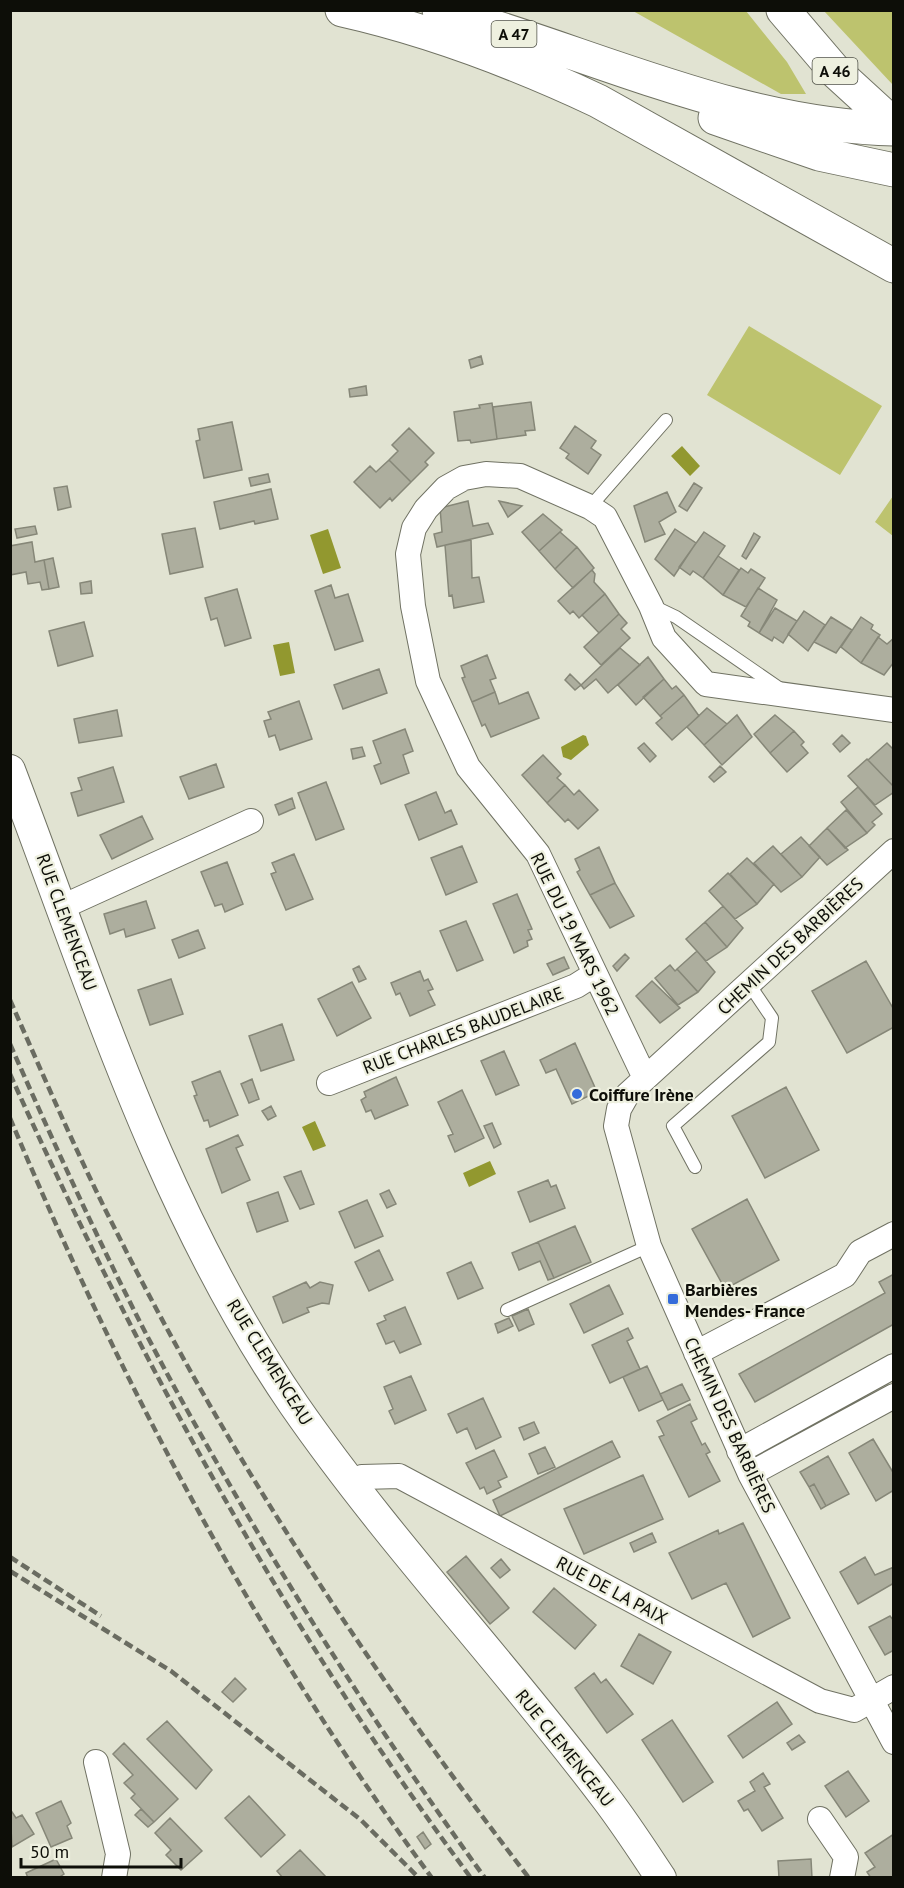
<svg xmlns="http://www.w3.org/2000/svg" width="904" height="1888" viewBox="0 0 904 1888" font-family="'PT Sans',sans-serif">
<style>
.green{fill:#bdc36e}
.water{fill:#92982f}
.building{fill:#adae9e;stroke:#868778;stroke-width:1.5}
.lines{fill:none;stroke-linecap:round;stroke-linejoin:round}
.service-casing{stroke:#707263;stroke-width:14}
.minor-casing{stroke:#707263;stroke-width:26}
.tertiary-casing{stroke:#707263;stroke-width:32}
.motorway-casing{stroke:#707263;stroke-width:35}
.service{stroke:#fff;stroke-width:12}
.minor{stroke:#fff;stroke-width:24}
.tertiary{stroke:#fff;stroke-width:30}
.motorway{stroke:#fff;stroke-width:33}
.rail{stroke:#6a6c61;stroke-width:4.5;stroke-dasharray:9 4.5;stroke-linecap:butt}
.poi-dot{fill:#356cda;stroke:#eef0df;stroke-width:2}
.labels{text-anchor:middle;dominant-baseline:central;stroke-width:4.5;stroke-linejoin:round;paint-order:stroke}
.shield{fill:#eef0df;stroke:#505248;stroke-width:1.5}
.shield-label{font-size:16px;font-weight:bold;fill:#0d0e08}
.street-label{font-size:18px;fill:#0d0e08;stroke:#eef0df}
.poi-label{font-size:18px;font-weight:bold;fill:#0d0e08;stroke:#eef0df;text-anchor:start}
</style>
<rect width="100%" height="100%" fill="#e1e3d2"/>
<!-- green -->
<path class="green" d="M633 11H746L787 62 806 94H781Z
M824 11H893V85Z
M749 326 882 406 840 475 707 395Z
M893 496V536L875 522Z"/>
<!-- water -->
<path class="water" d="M682 446 700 466 690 476 671 456Z
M328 529 341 568 323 574 310 535Z
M289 642 295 673 280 676 273 645Z
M583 735 586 736 589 745 571 760 563 757 561 747Z
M315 1121 326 1146 313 1151 302 1127Z
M490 1161 496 1174 469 1187 463 1173Z"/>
<!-- building -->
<path class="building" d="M481 356 483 364 471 368 469 360Z
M366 386 367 395 350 397 349 389Z
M531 402 535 430 525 431 526 435 497 439 493 407Z
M492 403 497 439 471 443 470 440 458 441 454 412 480 408 479 405Z
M232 422 242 470 204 478 196 441 200 440 198 429Z
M575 426 596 441 591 448 601 455 588 474 566 458 569 454 560 448Z
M409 428 434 453 425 462 428 465 411 482 389 460 398 451 392 445Z
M389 460 411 482 392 501 390 498 380 508 354 482 370 466 376 472Z
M268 474 270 482 251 486 249 478Z
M694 483 702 488 687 511 679 506Z
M67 486 71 507 58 510 54 488Z
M271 489 278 519 255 524 254 521 220 529 214 502Z
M667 492 676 512 659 522 665 534 645 542 634 506Z
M468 501 473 526 488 523 493 534 437 547 434 534 442 532 440 508Z
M499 501 522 506 508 517Z
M543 514 562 530 539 551 522 532Z
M35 526 37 534 17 538 15 529Z
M195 528 203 567 170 574 162 534Z
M675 529 696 543 674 576 655 559Z
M560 532 577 547 555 569 539 551Z
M704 532 725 546 703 578 693 571 690 575 679 567Z
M754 533 760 537 746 559 742 556Z
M471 540 472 578 479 577 484 602 454 608 452 595 449 596 445 545Z
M32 542 35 562 44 560 49 589 42 590 40 582 28 584 26 572 10 575V546Z
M577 547 594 568 573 588 555 569Z
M718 556 739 570 723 595 703 578Z
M53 558 59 587 49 589 44 560Z
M741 568 748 573 751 569 765 578 746 607 723 595Z
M592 570 595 574 594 582 605 594 579 618 573 611 570 614 558 601Z
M91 581 92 593 81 594 80 583Z
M331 585 335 598 348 594 363 641 335 650 315 591Z
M758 588 777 600 759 633 748 626 750 622 741 616Z
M237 589 251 638 225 646 217 618 211 620 205 598Z
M605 594 619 614 599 633 582 615Z
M775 608 797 621 783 643 774 637 772 641 759 633Z
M804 611 825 625 808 651 788 634Z
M619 614 627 623 621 629 630 638 601 665 584 647Z
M831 617 852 630 836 653 814 642Z
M861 617 873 625 871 629 880 635 861 663 841 647Z
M84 622 93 656 58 666 49 631Z
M878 637 887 644 894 638V662L884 675 861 663Z
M620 648 640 665 608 693 596 679 584 689 581 685Z
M487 655 496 678 490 680 495 692 472 702 462 678 465 677 461 666Z
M648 657 664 679 636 705 618 685Z
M379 669 387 693 343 709 334 685Z
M570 674 581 685 575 690 565 680Z
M664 679 672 689 676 686 684 695 660 716 643 697Z
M495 692 499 704 528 692 539 718 491 737 485 724 482 726 472 702Z
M684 695 699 716 672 740 656 723 662 718 660 716Z
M299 701 312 739 280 750 275 735 269 737 264 721 271 719 268 712Z
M707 708 727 724 704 745 687 727Z
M117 710 122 736 79 743 74 719Z
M737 715 752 737 722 765 704 745Z
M775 715 794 731 770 753 754 734Z
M405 729 413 751 403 755 409 773 381 784 374 766 381 763 373 741Z
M794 731 804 742 801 745 808 753 787 772 770 753Z
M842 735 850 743 840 752 833 744Z
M644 743 656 756 650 762 638 748Z
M887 743 894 750V787L868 760Z
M362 747 365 756 353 759 351 749Z
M543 755 561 774 557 778 565 785 547 803 522 775Z
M867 759 894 787V792L875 805 848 776Z
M216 764 224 787 189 799 180 777Z
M720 766 726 772 714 782 709 777Z
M113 767 124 802 78 816 71 793 82 790 78 778Z
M326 782 344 829 316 840 298 793Z
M565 785 574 795 579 790 598 810 578 829 568 819 565 822 547 803Z
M858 787 882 814 872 822 875 825 867 833 841 802Z
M436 792 445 813 451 810 457 824 419 840 405 805Z
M292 798 295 808 279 815 275 805Z
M846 810 867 833 845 848 827 828Z
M142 816 153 839 112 859 100 835Z
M827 828 848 850 827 865 809 846Z
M801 837 820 857 802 877 781 854Z
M462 846 477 882 446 895 431 858Z
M773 846 802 877 781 892 754 863Z
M599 847 615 883 590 895 577 872 580 870 575 859Z
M294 854 313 899 286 910 271 874 276 872 272 863Z
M747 858 774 884 757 904 730 874Z
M227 862 243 904 225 912 222 904 215 906 201 872Z
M728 873 757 904 735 919 709 891Z
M615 883 634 916 610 928 590 895Z
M517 894 532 929 528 930 532 939 527 941 528 946 514 953 493 904Z
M146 901 155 928 126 937 124 929 110 934 104 914Z
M723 906 743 928 727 947 705 922Z
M466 921 483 960 457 971 440 931Z
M705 922 727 947 706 961 686 939Z
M198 930 205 948 179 958 172 940Z
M697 951 715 972 698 992 677 969Z
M625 954 629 958 617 971 613 966Z
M564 957 569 968 553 975 547 964Z
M866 961 894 1010V1027L847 1053 812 991Z
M670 965 675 971 677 969 698 992 678 1005 655 978Z
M359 966 366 979 359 982 353 969Z
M420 971 424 981 428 979 433 989 428 991 435 1005 410 1016 400 993 396 995 391 983Z
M171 979 183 1014 150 1025 138 990Z
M652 981 680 1008 660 1023 636 996Z
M352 982 371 1018 337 1036 318 999Z
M282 1024 294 1060 261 1071 249 1036Z
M575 1043 597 1092 572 1104 556 1069 546 1073 540 1060Z
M504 1051 519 1085 496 1095 481 1061Z
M220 1071 238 1115 210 1127 208 1120 204 1121 194 1096 197 1095 192 1082Z
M396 1077 408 1105 375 1119 371 1110 366 1112 361 1100 366 1097 364 1092Z
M252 1079 259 1099 249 1103 241 1084Z
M786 1087 819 1150 765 1178 732 1116Z
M462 1090 484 1138 455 1152 448 1136 453 1134 438 1102Z
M271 1106 276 1116 268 1120 262 1111Z
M492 1123 501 1144 494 1148 484 1126Z
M238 1135 243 1145 236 1148 250 1180 222 1193 206 1149Z
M301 1171 314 1204 300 1209 284 1177Z
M548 1180 551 1187 556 1185 565 1208 530 1222 518 1192Z
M389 1190 396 1204 387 1208 380 1194Z
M278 1192 288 1221 257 1232 247 1203Z
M747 1199 779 1260 725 1289 692 1229Z
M367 1200 383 1236 355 1248 339 1212Z
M575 1226 591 1262 554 1278 538 1242Z
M538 1242 554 1278 548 1280 540 1261 519 1270 512 1253Z
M379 1250 393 1280 369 1291 355 1262Z
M471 1262 483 1288 458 1299 447 1273Z
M894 1274V1324L755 1402 739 1374 885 1293 879 1282Z
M306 1282 310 1288 320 1282 333 1285 329 1304 322 1303 307 1308 309 1312 283 1323 273 1297Z
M609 1285 623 1314 584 1333 570 1304Z
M405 1307 421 1344 400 1353 394 1341 386 1344 377 1324 386 1320 384 1316Z
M528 1309 534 1324 519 1331 512 1316Z
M509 1318 513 1326 498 1333 495 1324Z
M628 1328 633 1338 627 1341 640 1369 610 1383 592 1345Z
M647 1366 663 1400 639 1411 623 1377Z
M411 1376 426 1410 395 1424 389 1411 393 1409 384 1387Z
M682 1384 690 1400 668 1410 660 1394Z
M483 1398 501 1437 476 1449 467 1428 457 1433 448 1414Z
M690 1404 697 1419 691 1422 702 1445 705 1443 710 1452 706 1454 720 1481 689 1497 659 1437 664 1435 657 1421Z
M534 1422 539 1433 524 1440 519 1428Z
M873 1439 894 1474V1490L876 1501 849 1453Z
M612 1441 620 1457 500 1516 493 1500Z
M545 1447 555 1467 538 1474 529 1454Z
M494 1450 507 1477 498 1481 501 1487 487 1494 484 1487 480 1489 466 1463Z
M828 1456 849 1494 826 1506 814 1484 809 1487 800 1472Z
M643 1475 663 1519 584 1554 564 1509Z
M814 1484 826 1506 821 1509 809 1487Z
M743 1523 790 1618 753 1637 726 1583 692 1599 669 1553 718 1530 719 1534Z
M652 1533 656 1542 634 1552 630 1543Z
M466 1556 509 1608 490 1624 447 1572Z
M865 1557 875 1575 894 1567V1583L858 1604 840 1572Z
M501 1559 510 1570 500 1578 491 1568Z
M554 1588 596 1625 575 1649 533 1612Z
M890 1616 894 1621V1650L885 1655 869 1627Z
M639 1634 671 1652 653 1684 621 1666Z
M594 1673 601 1683 606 1679 633 1714 607 1733 575 1688Z
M235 1678 246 1689 233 1702 222 1692Z
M777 1702 792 1724 743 1758 728 1736Z
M672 1720 713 1782 683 1802 642 1740Z
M167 1721 212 1770 196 1789 147 1739Z
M799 1735 805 1742 792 1750 787 1743Z
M124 1743 178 1799 154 1822 131 1798 135 1794 124 1783 133 1775 113 1754Z
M848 1771 869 1801 846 1817 825 1786Z
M763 1773 770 1784 764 1787 783 1818 762 1831 748 1809 744 1811 738 1801 755 1791 750 1782Z
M249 1796 285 1835 261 1857 225 1818Z
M61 1801 71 1823 67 1826 72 1838 51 1847 36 1813Z
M10 1809 16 1818 22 1815 34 1834 12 1847Z
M141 1809 154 1822 148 1827 135 1815Z
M170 1818 202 1851 181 1870 166 1855 171 1850 155 1833Z
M423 1832 431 1844 425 1849 417 1837Z
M894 1834V1878H871L867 1872 875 1867 865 1853Z
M300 1850 327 1878H283L277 1871Z
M56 1859 64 1874 58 1878H28L26 1873Z
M811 1859 812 1878H779L778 1861Z"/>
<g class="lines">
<defs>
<path id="service" d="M590 507 666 420
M653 606 676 617 779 688
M695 1167 673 1126 769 1042 772 1018 749 984
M507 1310 649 1246"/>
<path id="minor" d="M894 851 627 1095 619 1109 616 1126 649 1246 750 1474 894 1742
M62 907 251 821
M645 1078 538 854 468 767 428 681 413 606 408 554 414 528 426 509 446 488 464 478 486 474 520 476 590 507 605 517 651 606 664 638 706 684 894 710
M329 1083 576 986 595 974
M696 1353 845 1275 860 1252 894 1234
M739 1451 894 1366
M750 1474 894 1396
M351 1482 362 1477 399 1476 820 1701 854 1710 894 1687
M96 1762 118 1854 114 1878
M820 1819 846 1857 842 1878"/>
<path id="tertiary" d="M10 770C92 986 162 1213 294 1405 389 1542 505 1664 605 1797 625 1823 643 1851 661 1878"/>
<path id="motorway" d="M342 10C431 30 515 62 598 101L894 266
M439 10C590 52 735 125 894 129
M783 10 836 72 894 125
M715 118 819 154 894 170"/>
</defs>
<!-- service casing -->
<use href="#service" class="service-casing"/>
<!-- minor casing -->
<use href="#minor" class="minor-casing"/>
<!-- tertiary casing -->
<use href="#tertiary" class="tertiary-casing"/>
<!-- motorway casing -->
<use href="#motorway" class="motorway-casing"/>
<!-- service -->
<use href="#service" class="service"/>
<!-- minor -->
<use href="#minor" class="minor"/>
<!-- tertiary -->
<use href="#tertiary" class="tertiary"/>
<!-- motorway -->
<use href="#motorway" class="motorway"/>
<!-- rail -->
<path class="rail" d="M10 1000C44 1077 77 1154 115 1229 230 1459 372 1674 529 1878
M10 1044C65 1168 121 1292 187 1410 277 1571 376 1728 485 1878
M10 1074C137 1356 286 1629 471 1878
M10 1118C122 1386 259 1644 432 1878
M10 1557 101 1616
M10 1571 171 1671 361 1820 419 1878"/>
</g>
<!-- markers -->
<g class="poi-dot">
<circle cx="577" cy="1094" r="6"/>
<rect x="667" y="1293" width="12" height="12" rx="3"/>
</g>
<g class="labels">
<!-- shield labels -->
<g class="shield">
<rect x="491.5" y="21" width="45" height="26" rx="4.5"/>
<rect x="812.5" y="58" width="45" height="26" rx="4.5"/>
</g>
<g class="shield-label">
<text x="514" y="34">A 47</text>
<text x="835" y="71">A 46</text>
</g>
<!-- street labels -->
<g class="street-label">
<text transform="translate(67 922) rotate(70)">RUE CLEMENCEAU</text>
<text transform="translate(575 934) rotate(64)">RUE DU 19 MARS 1962</text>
<text transform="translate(790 946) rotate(-43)">CHEMIN DES BARBIÈRES</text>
<text transform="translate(463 1030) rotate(-21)">RUE CHARLES BAUDELAIRE</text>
<text transform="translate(270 1362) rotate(58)">RUE CLEMENCEAU</text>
<text transform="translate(730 1425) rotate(65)">CHEMIN DES BARBIÈRES</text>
<text transform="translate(612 1590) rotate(28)">RUE DE LA PAIX</text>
<text transform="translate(565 1748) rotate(51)">RUE CLEMENCEAU</text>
</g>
<!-- poi labels -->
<g class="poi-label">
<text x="589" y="1094">Coiffure Irène</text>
<text x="685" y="1289">Barbières<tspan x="685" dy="21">Mendes- France</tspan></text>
</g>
</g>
<!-- border -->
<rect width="904" height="1888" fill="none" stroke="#0d0e08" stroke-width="24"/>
<!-- scale -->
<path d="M21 1858v9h160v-9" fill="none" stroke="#0d0e08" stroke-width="3"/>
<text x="30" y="1858" font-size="18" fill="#0d0e08" stroke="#eef0df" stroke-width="4.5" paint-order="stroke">50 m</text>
</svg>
